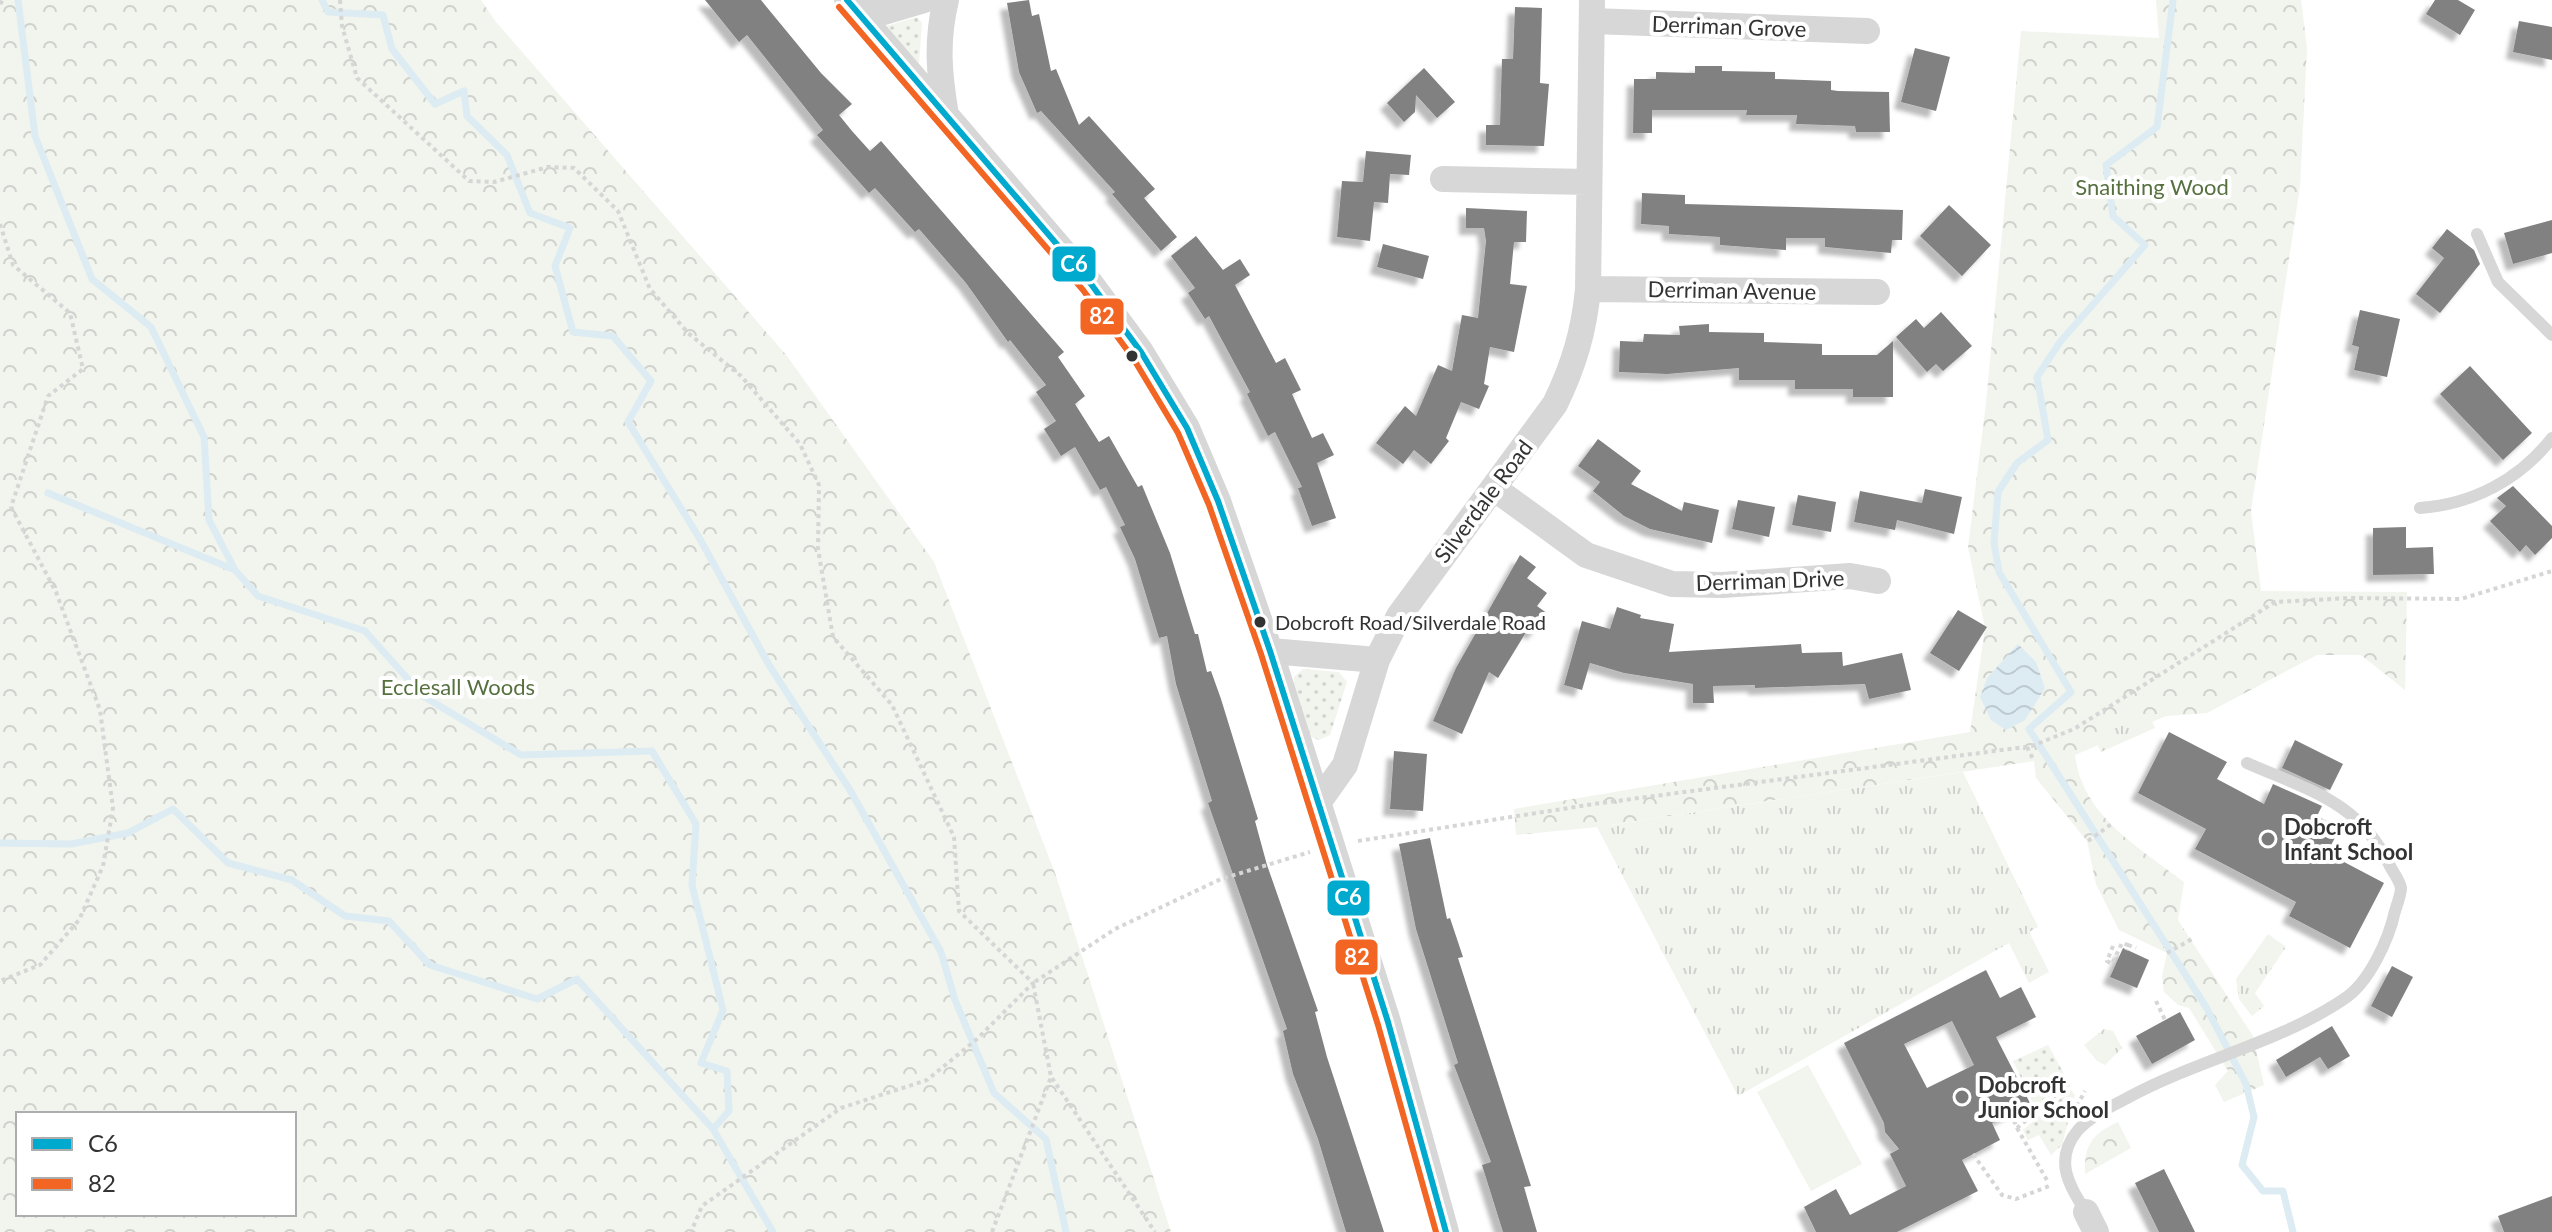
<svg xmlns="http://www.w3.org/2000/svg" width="2552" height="1232" viewBox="0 0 2552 1232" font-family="Lato,sans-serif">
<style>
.grass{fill:url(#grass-dots)}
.forest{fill:url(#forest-crowns);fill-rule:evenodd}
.park{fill:url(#park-tufts)}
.garden{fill:#f1f5ed}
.water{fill:url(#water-waves)}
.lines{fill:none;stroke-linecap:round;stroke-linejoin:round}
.stream{stroke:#ddebf3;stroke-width:7}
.building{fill:#818181;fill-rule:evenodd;filter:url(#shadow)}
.path{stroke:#d6d6d6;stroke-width:4;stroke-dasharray:4 4;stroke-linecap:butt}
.lane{stroke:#d7d7d7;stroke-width:12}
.street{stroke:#d7d7d7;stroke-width:26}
.bus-1-casing{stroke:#fff;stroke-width:12}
.bus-2-casing{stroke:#fff;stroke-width:12}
.bus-1{stroke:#00a9ce;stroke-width:6}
.bus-2{stroke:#f26522;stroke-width:6}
.bus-dot{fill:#333;stroke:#fff;stroke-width:3}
.poi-dot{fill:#7a7a7a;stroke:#fff;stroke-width:3}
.labels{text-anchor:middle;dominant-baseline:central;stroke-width:8;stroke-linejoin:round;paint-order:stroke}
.bus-label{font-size:20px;fill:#333;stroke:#fff;text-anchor:start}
.street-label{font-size:22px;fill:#333;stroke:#fff}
.park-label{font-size:22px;fill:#56703f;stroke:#fff}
.poi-label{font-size:22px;font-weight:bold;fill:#333;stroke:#fff;text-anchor:start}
.line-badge{stroke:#fff;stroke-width:3}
.badge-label{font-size:22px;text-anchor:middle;font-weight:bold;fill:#fff}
</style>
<defs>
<pattern id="grass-dots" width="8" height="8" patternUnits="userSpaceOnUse" patternTransform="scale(2)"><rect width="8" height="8" fill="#f1f5ed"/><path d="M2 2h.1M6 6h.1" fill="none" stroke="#cfd2cc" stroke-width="1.8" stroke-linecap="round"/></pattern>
<pattern id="forest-crowns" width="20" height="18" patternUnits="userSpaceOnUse" patternTransform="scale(2)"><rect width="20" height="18" fill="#f1f5ed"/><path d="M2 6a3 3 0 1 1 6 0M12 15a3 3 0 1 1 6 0" fill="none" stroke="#cfd2cc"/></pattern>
<pattern id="park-tufts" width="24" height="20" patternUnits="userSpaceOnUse" patternTransform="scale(2)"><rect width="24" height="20" fill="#f1f5ed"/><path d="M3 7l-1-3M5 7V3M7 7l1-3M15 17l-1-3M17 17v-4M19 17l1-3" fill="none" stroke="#cfd2cc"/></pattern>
<pattern id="water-waves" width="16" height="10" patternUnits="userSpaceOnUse" patternTransform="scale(2)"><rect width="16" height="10" fill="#ddebf3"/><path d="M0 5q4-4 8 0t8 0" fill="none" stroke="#becad1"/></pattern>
<filter id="shadow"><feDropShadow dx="-7" dy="7" stdDeviation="2" flood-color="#0004"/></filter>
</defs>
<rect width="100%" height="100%" fill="#fff"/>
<!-- grass -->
<path class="grass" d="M917 17 922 23 919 64 883 27Z
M1303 669 1339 672 1347 682 1330 735 1319 740 1311 737 1294 694V677Z
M2048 1045 2068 1081 2021 1122 2016 1113 2033 1103 2013 1061Z
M2071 1090 2075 1095 2062 1145 2051 1155 2039 1135 2028 1140 2023 1130Z"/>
<!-- forest -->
<path class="forest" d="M0 0H481L496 22 787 356 934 562 1055 873 1171 1232H0ZM18 1114H294V1214H18Z
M2156 0H2301L2307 48 2300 186 2251 511 2261 591 2407 592 2405 690 2361 655H2317L2207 713 2166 716 2075 755C2082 816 2140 848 2184 882L2178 920 2253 1036 2264 1085 2224 1102 2215 1085 2228 1071 2189 1008 2178 1005 2164 992 2162 976 2167 953 2119 930 2096 884 2087 841 2036 778 2034 761 1597 827 1516 835 1514 809 1970 732 1985 628 1968 547 1986 403 2021 31 2159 38Z
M2118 1122 2131 1148 2085 1174C2084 1145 2092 1134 2118 1122Z"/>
<!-- park -->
<path class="park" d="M2148 713 2155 728 2101 752 2094 736Z
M1963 772 2038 927 2029 932 2049 972 2029 983 2009 943 1738 1096 1597 827Z
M2268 934 2286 947 2255 993 2264 1006 2252 1016 2239 999 2236 979Z
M2104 1029 2113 1031 2122 1048 2105 1065 2097 1061 2084 1045Z"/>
<!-- garden -->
<path class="garden" d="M1808 1065 1862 1164 1811 1191 1757 1092Z"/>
<!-- water -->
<path class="water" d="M2018 644 2036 662 2045 688 2025 720 2006 730 1991 720 1980 697 1987 678Z"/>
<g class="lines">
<!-- stream -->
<path class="stream" d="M18 0 35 136 92 279 151 327 204 437 209 520 235 570 258 596 365 631 423 696 521 755 652 751 696 824 692 885 723 1010 701 1063 727 1071 729 1111 713 1129 773 1232
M322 0 328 12 383 15 392 49 435 104 464 91 467 116 507 155 530 213 570 228 555 266 573 332 613 336 651 381 628 422 700 539 769 665 850 790 941 952 955 1000 994 1093 1046 1139 1066 1232
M2173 0 2157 127 2106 165 2113 216 2145 245 2060 342 2037 377 2048 440 2017 463 1998 492 1994 543 1999 572 2071 692 2029 729 2206 1007 2246 1084 2254 1117 2242 1165 2263 1191H2283L2293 1232
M48 493 235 570
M0 843 71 844 128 833 173 809 228 863 292 880 345 916 389 921 430 965 537 999 577 979 713 1129"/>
</g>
<!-- building -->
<path class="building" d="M705 0H761L765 5 821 73 852 104 839 115 852 131 870 151 881 141 1064 352 1058 357 1085 396 1075 404 1099 442 1109 436 1138 487 1142 485 1170 553 1195 634H1198L1207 672 1211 671 1221 699 1258 819 1255 821 1267 865 1318 1011 1315 1012 1327 1057 1384 1232H1346L1318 1139 1293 1074 1283 1031 1287 1029 1208 803 1212 801 1176 684 1167 636 1159 638 1135 559 1120 527 1125 525 1106 487 1100 490 1075 447 1061 456 1044 429 1056 421 1036 392 1046 385 1010 340 1008 342 966 283 919 229 915 232 875 188 869 193 817 135 823 130 747 35 739 42Z
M1029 0 1032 16 1039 14 1051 71 1056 69 1079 125 1089 116 1155 189 1144 198 1177 237 1161 251 1112 194 1115 192 1041 111 1037 113 1019 72 1007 3Z
M2435 0H2458L2475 10 2460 35 2426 14Z
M1515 7 1542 8 1540 83 1549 84 1544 146 1486 145V125H1500L1502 59H1513Z
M2519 21 2552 27V60L2513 52Z
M1915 48 1950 57 1936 111 1901 102Z
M1695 66H1722V71L1775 72V79L1831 81V90L1838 91 1889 92 1890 132H1856L1855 126 1796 124 1797 115H1746L1747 110H1652V133H1633L1634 79H1656V72L1695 73Z
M1424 68 1455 102 1437 118 1416 95 1415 112 1404 122 1387 103Z
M1366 151 1411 155 1409 175 1390 174 1388 203 1374 202 1370 241 1337 237 1342 181 1363 182Z
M1642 193 1685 195V204L1903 210 1902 240H1892L1891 253 1825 247V238H1786V250L1720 245V237L1669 234V226L1641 224Z
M1949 205 1991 245 1962 276 1920 236Z
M1466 208 1527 211 1526 242H1514L1510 284 1527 286 1514 352 1490 347 1484 384 1489 386 1479 409 1461 402 1446 438 1449 441 1431 464 1414 450 1403 464 1376 443 1405 406 1416 416 1438 365 1452 371 1462 315 1478 318 1486 241 1484 228H1466Z
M2552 220V253L2513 264 2504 233Z
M2447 229 2474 250 2480 264 2440 313 2416 294 2444 258 2432 248Z
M1196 236 1223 270 1240 259 1250 275 1235 285 1276 363 1285 358 1301 390 1292 394 1312 438 1323 433 1334 455 1317 463 1336 518 1312 526 1298 488 1302 487 1275 432 1268 436 1247 394 1250 392 1209 316 1205 319 1188 293 1195 288 1171 256Z
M1383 244 1429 256 1423 279 1377 267Z
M2360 310 2400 319 2387 377 2354 370 2359 347 2352 345Z
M1941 312 1972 346 1943 371 1936 364 1927 372 1896 337 1916 319 1924 328Z
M1709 324V332L1764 333V342L1822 344V355H1877L1893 341V397H1853V389H1795V380H1739V368L1667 374 1619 372 1620 341 1643 342 1644 334 1680 335 1679 326Z
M2470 366 2532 433 2503 460 2440 394Z
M1598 439 1641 471 1631 484 1682 511 1684 502 1719 510 1712 543 1650 529 1624 516 1593 491 1600 482 1578 466Z
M2513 486 2552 526V538L2535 555 2526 545 2520 552 2490 521 2506 506 2497 498Z
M1925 489 1962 497 1954 534 1897 520 1895 530 1854 522 1860 491 1922 503Z
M1798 495 1836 502 1831 532 1792 525Z
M1738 500 1775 507 1769 537 1732 529Z
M2406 527V548L2433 547 2434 574 2373 575V528Z
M1520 555 1536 567 1527 578 1547 593 1537 606 1548 614 1534 633 1528 629 1498 678 1489 672 1462 734 1433 721 1456 668Z
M1617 607 1641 615 1640 618 1674 624 1669 652 1801 644 1802 653 1842 652 1843 666 1902 653 1911 690 1869 699 1865 684 1755 688V685L1713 686 1714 703H1693V684L1624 673 1590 663 1582 690 1564 685 1582 621 1610 629Z
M1958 610 1987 627 1959 671 1930 653Z
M2169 732 2227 762 2217 779 2264 804 2273 784 2322 806 2317 816 2340 828 2327 853 2384 883 2350 948 2289 916 2296 902 2195 849 2206 829 2138 793Z
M2295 740 2343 764 2330 790 2282 768Z
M1394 751 1427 754 1423 811 1390 809Z
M1430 838 1447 919 1450 918 1463 957 1458 958 1531 1186 1524 1187 1537 1232H1503L1482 1165 1491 1162 1454 1065 1458 1063 1416 929 1399 844Z
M2123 948 2149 960 2137 988 2110 977Z
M2392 966 2413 977 2392 1017 2371 1006Z
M1986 970 2000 998 2021 987 2036 1017 1996 1037 2030 1103 1992 1123 2000 1140 1962 1160 1978 1191 1897 1232H1816L1804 1207 1836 1189 1850 1215 1906 1186 1890 1154 1899 1149 1885 1132 1884 1123 1844 1043ZM1952 1021 1974 1065 1927 1088 1904 1044Z
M2180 1012 2195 1040 2152 1064 2136 1036Z
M2332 1026 2350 1056 2328 1069 2320 1057 2286 1077 2276 1060Z
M2164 1169 2195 1232H2159L2135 1183Z
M2552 1196V1232H2504L2498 1216Z"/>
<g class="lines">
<!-- path -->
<path class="path" d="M340 0 342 26 357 78 469 181 494 182 548 167 574 168 618 211 650 289 688 333 741 376 800 444 819 485 818 549 833 637 892 705 954 837 959 911 1033 983 977 1039 927 1080 841 1108 702 1206 691 1232
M0 4 3 0
M0 224 13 265 70 313 83 369 48 396 11 507 56 592 100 710 113 808 103 866 79 920 40 965 0 981
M2027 747 2034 761
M1358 841 1594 804 2032 746 2074 729 2275 602 2350 598 2461 599 2552 571
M2088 841 2113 823
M2128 945 2136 948
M2113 946 2107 961 2112 964 2122 943 2128 945 2126 950
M2167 953 2192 939
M2156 1001 2165 1020
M1052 1078 1155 1232
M2077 1106 2085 1091
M2011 1113 2017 1128 2071 1082
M2017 1128 2048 1182
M1973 1154 2002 1195 2016 1199 2052 1185
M992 1232 1051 1077 1033 983 1115 929 1221 879 1310 852"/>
<!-- lane -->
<path class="lane" d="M2477 234 2498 282 2552 335
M2420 508C2473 504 2519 480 2552 438
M2086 1212C2069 1185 2053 1160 2078 1130 2092 1115 2111 1107 2129 1097 2197 1060 2279 1043 2344 999 2369 983 2389 939 2395 911 2397 905 2401 894 2401 888 2400 881 2393 872 2390 866 2359 801 2308 790 2247 763"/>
<!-- street -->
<path class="street" d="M847 0 1091 284 1141 352 1187 428 1218 501 1270 651 1388 1022 1446 1232
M946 0C936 41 939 74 946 115
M854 8 877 14 924 0
M1592 21 1867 31
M1443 179 1589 182
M1588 289 1877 292
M1495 489 1586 555 1672 584 1722 585 1850 576 1878 581
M1270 651 1377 660
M1318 803 1345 765 1377 660 1399 616 1555 404C1574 365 1584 331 1588 289L1592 0
M2086 1212 2096 1232"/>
<defs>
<path id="bus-1" d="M847 0 1091 284 1141 352 1187 428 1218 501 1270 651 1388 1022 1446 1232"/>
<path id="bus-2" d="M839 7 1083 290 1133 358 1178 433 1209 505 1261 654 1378 1025 1436 1232"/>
</defs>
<!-- bus-1 casing -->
<use href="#bus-1" class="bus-1-casing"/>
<!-- bus-2 casing -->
<use href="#bus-2" class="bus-2-casing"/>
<!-- bus-1 -->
<use href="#bus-1" class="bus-1"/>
<!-- bus-2 -->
<use href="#bus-2" class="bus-2"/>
</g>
<!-- markers -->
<g class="bus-dot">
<circle cx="1132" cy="356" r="7"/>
<circle cx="1260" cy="622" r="7"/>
</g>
<g class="poi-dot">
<circle cx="2268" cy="839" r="8"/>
<circle cx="1962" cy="1097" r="8"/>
</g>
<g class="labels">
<!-- bus labels -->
<g class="bus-label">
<text x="1275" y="622">Dobcroft Road/Silverdale Road</text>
</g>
<!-- street labels -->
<g class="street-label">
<text transform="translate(1729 26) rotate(2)">Derriman Grove</text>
<text transform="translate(1732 290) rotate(1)">Derriman Avenue</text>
<text transform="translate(1483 501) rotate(-53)">Silverdale Road</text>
<text transform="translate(1770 580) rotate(-2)">Derriman Drive</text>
</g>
<!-- park labels -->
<g class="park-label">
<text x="2152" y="186">Snaithing Wood</text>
<text x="458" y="686">Ecclesall Woods</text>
</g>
<!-- poi labels -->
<g class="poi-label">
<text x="2284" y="826">Dobcroft<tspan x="2284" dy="25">Infant School</tspan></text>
<text x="1978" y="1084">Dobcroft<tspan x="1978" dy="25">Junior School</tspan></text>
</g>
</g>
<g class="line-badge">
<rect x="1051" y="245" width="46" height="38" rx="8" fill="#00a9ce"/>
<rect x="1079" y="297" width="46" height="39" rx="8" fill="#f26522"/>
<rect x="1326" y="879" width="45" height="38" rx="8" fill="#00a9ce"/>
<rect x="1334" y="938" width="45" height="38" rx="8" fill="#f26522"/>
</g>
<g class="badge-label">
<text x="1074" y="272">C6</text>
<text x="1102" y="324">82</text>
<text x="1348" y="905">C6</text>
<text x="1357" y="965">82</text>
</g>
<!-- legend -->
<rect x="16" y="1112" width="280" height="104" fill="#ffffff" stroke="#adadad" stroke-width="2"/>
<rect x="32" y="1138" width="40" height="12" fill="#00a9ce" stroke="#adadad" stroke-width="2"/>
<text x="88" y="1152" font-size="24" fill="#333333">C6</text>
<rect x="32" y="1178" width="40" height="12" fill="#f26522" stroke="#adadad" stroke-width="2"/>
<text x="88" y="1192" font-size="24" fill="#333333">82</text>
</svg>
